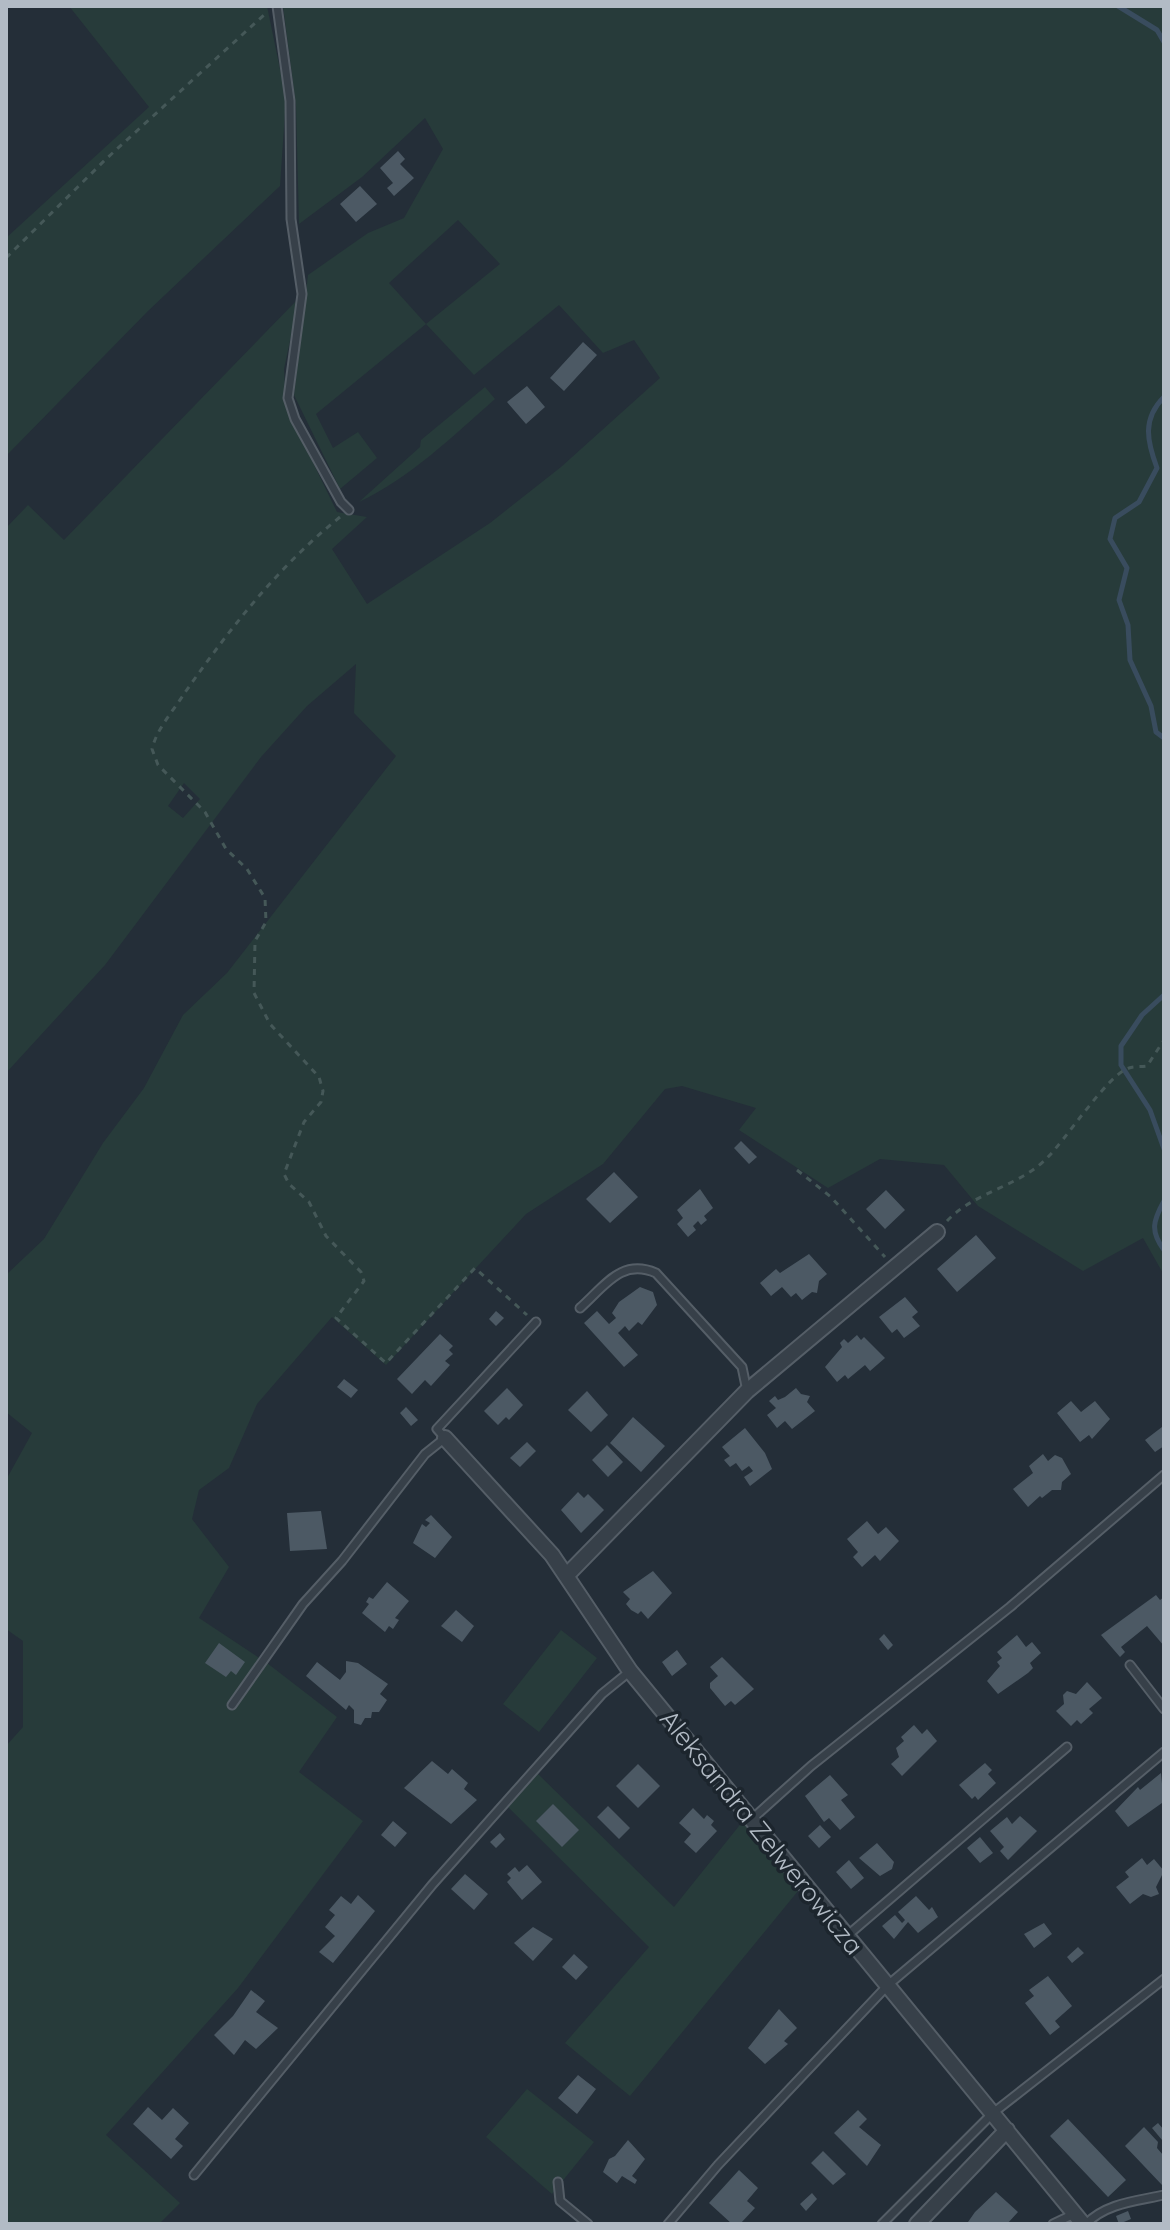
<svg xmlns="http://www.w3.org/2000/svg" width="1170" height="2230" viewBox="0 0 1170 2230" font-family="Quicksand,sans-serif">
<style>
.green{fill:#273b3a;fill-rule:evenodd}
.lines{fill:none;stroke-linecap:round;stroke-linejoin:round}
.stream{stroke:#394c5e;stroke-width:5}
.building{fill:#4c5964}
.lane-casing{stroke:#555e67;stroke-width:11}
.street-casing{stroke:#555e67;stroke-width:18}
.path{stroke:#455858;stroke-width:3;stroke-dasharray:6 6;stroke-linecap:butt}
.lane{stroke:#374049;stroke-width:7}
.street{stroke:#374049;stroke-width:14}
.labels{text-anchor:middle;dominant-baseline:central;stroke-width:7;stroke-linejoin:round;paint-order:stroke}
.street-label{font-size:26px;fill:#b2bbc5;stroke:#1c252d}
</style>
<rect width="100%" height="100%" fill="#242e38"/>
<!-- green -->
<path class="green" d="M69 6H267L286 98 280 186 148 311 6 456V238L149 107Z
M283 6H1164V1275L1143 1238 1083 1271 978 1206 944 1165 880 1159 828 1188 739 1130 756 1108 682 1086 665 1089 603 1164 526 1214 386 1365 332 1317 257 1404 229 1468 199 1490 192 1519 229 1567 199 1618 267 1663 337 1717 299 1772 363 1821 238 1988 106 2135 180 2203 159 2224H6V1746L23 1727V1641L6 1629V1480L32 1433 6 1412V1275L44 1239 103 1143 144 1088 183 1015 227 973 396 756 354 713 356 664 307 706 261 757 105 965 6 1073V528L28 505 64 540 299 298 284 369 286 407 337 512 367 517 332 549 367 604 490 523 561 467 660 378 634 340 603 353 559 305 474 375 426 324 316 414 333 448 358 432 377 458 340 489 294 395 308 275 368 233 404 218 443 149 425 118 362 177 299 224 296 106ZM458 220 500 264 426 324 389 283ZM184 783 200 799 183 818 168 806Z
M485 387 495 399C452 437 411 477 359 502L420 447 421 440Z
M561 1630 597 1658 539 1732 503 1704Z
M538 1774 674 1907 743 1821 798 1891 630 2096 565 2043 649 1947 508 1807Z
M527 2089 594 2142 552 2194 486 2137Z"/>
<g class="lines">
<!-- stream -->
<path class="stream" d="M1118 6 1157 30 1164 42
M1164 397C1142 419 1147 441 1157 468L1139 502 1115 518 1110 539 1127 568 1119 600 1128 625 1130 660 1151 706 1156 732 1164 738
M1164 995 1142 1015 1121 1046V1065L1150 1110 1164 1149
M1164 1201C1153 1221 1150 1231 1164 1250"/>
</g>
<!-- building -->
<path class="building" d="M398 151 405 159 400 164 414 178 394 196 387 188 393 183 380 168Z
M360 186 377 204 356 222 340 204Z
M583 342 597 355 564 391 550 378Z
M527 386 545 407 526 424 507 402Z
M741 1141 757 1157 749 1164 734 1148Z
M614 1172 638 1197 610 1223 586 1199Z
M700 1189 713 1208 704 1216 707 1220 701 1225 698 1221 693 1226 696 1230 688 1237 677 1224 683 1218 677 1210Z
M886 1190 905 1210 885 1229 866 1209Z
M976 1235 996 1258 957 1292 937 1269Z
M809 1254 827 1274 819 1281 817 1293 812 1292 802 1300 796 1293 791 1297 782 1287 771 1296 760 1283 776 1269 780 1273Z
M640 1287 653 1292 657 1305 642 1325 638 1322 629 1331 625 1326 618 1333 638 1355 624 1367 584 1323 597 1311 609 1324 616 1318 612 1313 619 1302Z
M905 1297 918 1312 912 1317 920 1326 904 1338 897 1329 892 1333 879 1317Z
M496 1311 504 1318 496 1326 489 1319Z
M440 1334 453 1346 449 1350 453 1354 445 1361 450 1365 431 1386 425 1380 412 1394 397 1379Z
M857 1335 861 1340 864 1337 885 1358 870 1371 865 1365 848 1379 845 1375 837 1382 825 1367 842 1347 840 1343 844 1339 848 1343Z
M344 1379 358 1390 351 1398 337 1387Z
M507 1388 523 1405 509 1420 506 1417 498 1425 484 1411Z
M796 1388 801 1394 810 1396 807 1402 815 1411 792 1429 785 1421 777 1428 767 1415 776 1408 769 1401 775 1396 778 1400 785 1397Z
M587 1391 608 1415 591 1432 568 1410Z
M1071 1401 1081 1412 1095 1401 1110 1419 1092 1439 1089 1435 1080 1442 1057 1413Z
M406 1407 418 1420 411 1426 400 1413Z
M633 1417 665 1446 641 1472 610 1443Z
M1162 1427 1164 1446 1155 1452 1145 1440Z
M745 1428 765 1453 772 1469 750 1486 744 1477 753 1471 749 1466 742 1471 736 1463 730 1467 724 1460 730 1456 722 1447Z
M527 1442 536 1451 520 1467 510 1458Z
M607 1445 623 1462 608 1477 592 1460Z
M1043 1454 1048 1461 1055 1455 1062 1458 1071 1474 1062 1482 1061 1490H1052L1042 1498 1040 1496 1028 1507 1013 1489 1033 1473 1029 1466Z
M578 1492 584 1498 588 1494 604 1510 581 1533 561 1510Z
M321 1511 327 1549 290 1551 287 1513Z
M431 1515 452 1537 435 1558 413 1543 422 1524 426 1527 430 1523 425 1520Z
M867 1521 878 1534 886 1527 899 1541 880 1561 875 1555 862 1567 853 1557 858 1552 847 1539Z
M653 1571 672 1593 648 1619 641 1611 638 1614 631 1610 626 1604 630 1599 623 1592Z
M387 1582 409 1601 395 1618 399 1620 393 1629 389 1626 385 1632 362 1613 369 1604 366 1602 369 1597 373 1599Z
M1156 1595 1160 1600 1164 1597V1646L1147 1626 1121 1647 1125 1652 1120 1657 1101 1635Z
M456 1610 474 1626 462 1642 441 1626Z
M884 1634 893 1645 888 1650 879 1639Z
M1017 1635 1026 1647 1032 1642 1041 1653 1030 1663 1033 1668 1028 1673 998 1694 987 1681 1000 1666 997 1662 1002 1658 997 1652Z
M219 1643 245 1662 236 1675 231 1671 226 1677 205 1663Z
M677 1650 687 1664 672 1676 662 1662Z
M722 1657 754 1689 735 1705 731 1701 725 1706 710 1688V1683L718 1676 710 1667Z
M346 1661 358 1663 388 1684 380 1694 387 1700 379 1712H372L371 1718H365L361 1725 354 1723V1710L349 1705 346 1710 306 1676 317 1662 340 1680 346 1672Z
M1087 1682 1102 1698 1089 1709 1093 1713 1081 1724 1077 1720 1071 1726 1056 1711 1064 1704 1063 1695 1067 1691 1076 1694Z
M914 1725 922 1734 927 1729 937 1741 902 1776 891 1764 899 1757 896 1748 904 1741 901 1737Z
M432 1761 448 1774 452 1769 468 1783 464 1789 477 1800 451 1824 404 1788Z
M985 1763 992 1770 988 1774 996 1783 978 1800 975 1796 972 1799 959 1785Z
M638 1764 660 1786 638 1808 616 1786Z
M1161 1773 1164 1805 1162 1803 1128 1827 1115 1811 1138 1787 1140 1790Z
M830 1775 848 1795 841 1800 855 1817 840 1830 829 1818 824 1822 805 1796Z
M553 1804 579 1830 562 1847 536 1821Z
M608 1806 630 1828 619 1839 597 1817Z
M693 1808 704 1819 707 1815 714 1821 711 1825 717 1831 696 1853 684 1842 691 1834 679 1823Z
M1020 1816 1037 1831 1008 1860 1000 1851 1004 1847 990 1831 1007 1817 1012 1824Z
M393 1821 407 1833 395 1847 381 1835Z
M820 1825 831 1837 819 1848 808 1836Z
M500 1833 505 1839 496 1848 490 1842Z
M980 1837 993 1853 980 1863 967 1848Z
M877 1843 894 1862 892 1869 880 1876 859 1858Z
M1142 1858 1147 1865 1154 1859 1164 1871 1156 1887 1159 1894 1151 1897 1143 1894 1130 1904 1116 1887 1129 1877 1125 1872Z
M849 1860 864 1878 851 1889 836 1872Z
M527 1865 542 1882 522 1900 507 1882 511 1878 507 1874 515 1867 519 1872Z
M465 1874 488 1894 474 1910 451 1889Z
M358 1895 375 1911 333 1963 319 1952 335 1936 325 1927 335 1915 329 1910 341 1896 351 1904Z
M916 1896 929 1910 932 1907 938 1917 918 1933 908 1922 894 1939 882 1926 895 1915 902 1923 905 1920 898 1912Z
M1044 1923 1052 1934 1034 1948 1024 1934Z
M533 1927 553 1939 533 1961 514 1943Z
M1078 1947 1084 1953 1072 1963 1067 1957Z
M574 1954 588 1967 576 1980 562 1967Z
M1048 1976 1072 2006 1055 2021 1060 2027 1050 2035 1025 2003 1034 1996 1029 1990Z
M251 1990 265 2001 256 2012 278 2028 256 2049 245 2040 234 2055 214 2035 233 2016Z
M779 2009 797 2028 784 2041 788 2044 765 2064 748 2048Z
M578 2075 596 2089 577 2114 558 2098Z
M148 2107 162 2120 173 2108 189 2123 175 2139 183 2146 171 2159 133 2124Z
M858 2110 867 2119 859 2127 881 2145 867 2166 834 2133Z
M1068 2119 1126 2180 1108 2197 1050 2136Z
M1158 2123 1164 2130 1162 2140 1152 2128Z
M1144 2127 1158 2142 1157 2148 1163 2155 1162 2185 1125 2146Z
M628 2140 645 2159 632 2176 637 2180 635 2184 622 2176 617 2183 603 2172 609 2159 615 2156Z
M823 2151 846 2174 833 2185 811 2163Z
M739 2170 758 2188 747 2201 755 2208 740 2224H732L709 2203Z
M996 2192 1018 2212 1007 2224H971L968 2222 975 2212Z
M812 2193 817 2199 806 2211 800 2204Z
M1128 2211 1131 2219 1119 2224 1116 2216Z"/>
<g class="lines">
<defs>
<path id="lane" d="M277 6 290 101 291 219 302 294 288 398 295 419 341 502 349 510
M580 1308C605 1286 621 1258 656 1273L742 1367 747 1391
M1130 1665 1164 1709
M232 1705 303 1604 342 1561 425 1454 445 1438 437 1429 536 1322
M752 1819 811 1766 1010 1607 1164 1475
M848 1935 1067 1747
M194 2175 432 1885 602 1694 629 1672
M558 2182 560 2201 588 2224
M668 2224 718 2165 888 1985 1164 1752
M882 2224 993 2113 1164 1979
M1053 2224 1074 2214
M1086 2224C1106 2203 1137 2201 1164 2195"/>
<path id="street" d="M445 1438 552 1555 630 1671 1083 2224
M567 1575 747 1391 937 1232
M917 2224 1007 2130"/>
</defs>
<!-- lane casing -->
<use href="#lane" class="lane-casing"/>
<!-- street casing -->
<use href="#street" class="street-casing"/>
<!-- path -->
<path class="path" d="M6 258 106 159 265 14
M340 517C279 566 231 627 186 691 174 710 157 728 152 749L158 765 205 812 226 849 247 869 265 898 266 922 255 941 254 993 270 1024 319 1077 323 1091 321 1102 304 1122 284 1174 289 1184 309 1202 326 1236 361 1272 364 1281 336 1318 386 1363 475 1268 527 1315
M797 1170 831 1197 885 1257
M947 1221C974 1192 1018 1187 1046 1159 1065 1141 1108 1074 1129 1068 1134 1066 1141 1067 1147 1066L1164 1040"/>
<!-- lane -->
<use href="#lane" class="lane"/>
<!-- street -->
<use href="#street" class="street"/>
</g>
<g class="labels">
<!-- street labels -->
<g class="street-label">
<text transform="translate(762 1832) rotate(51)">Aleksandra Zelwerowicza</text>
</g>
</g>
<!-- border -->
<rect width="1170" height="2230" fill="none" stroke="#b2bbc5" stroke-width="16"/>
</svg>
